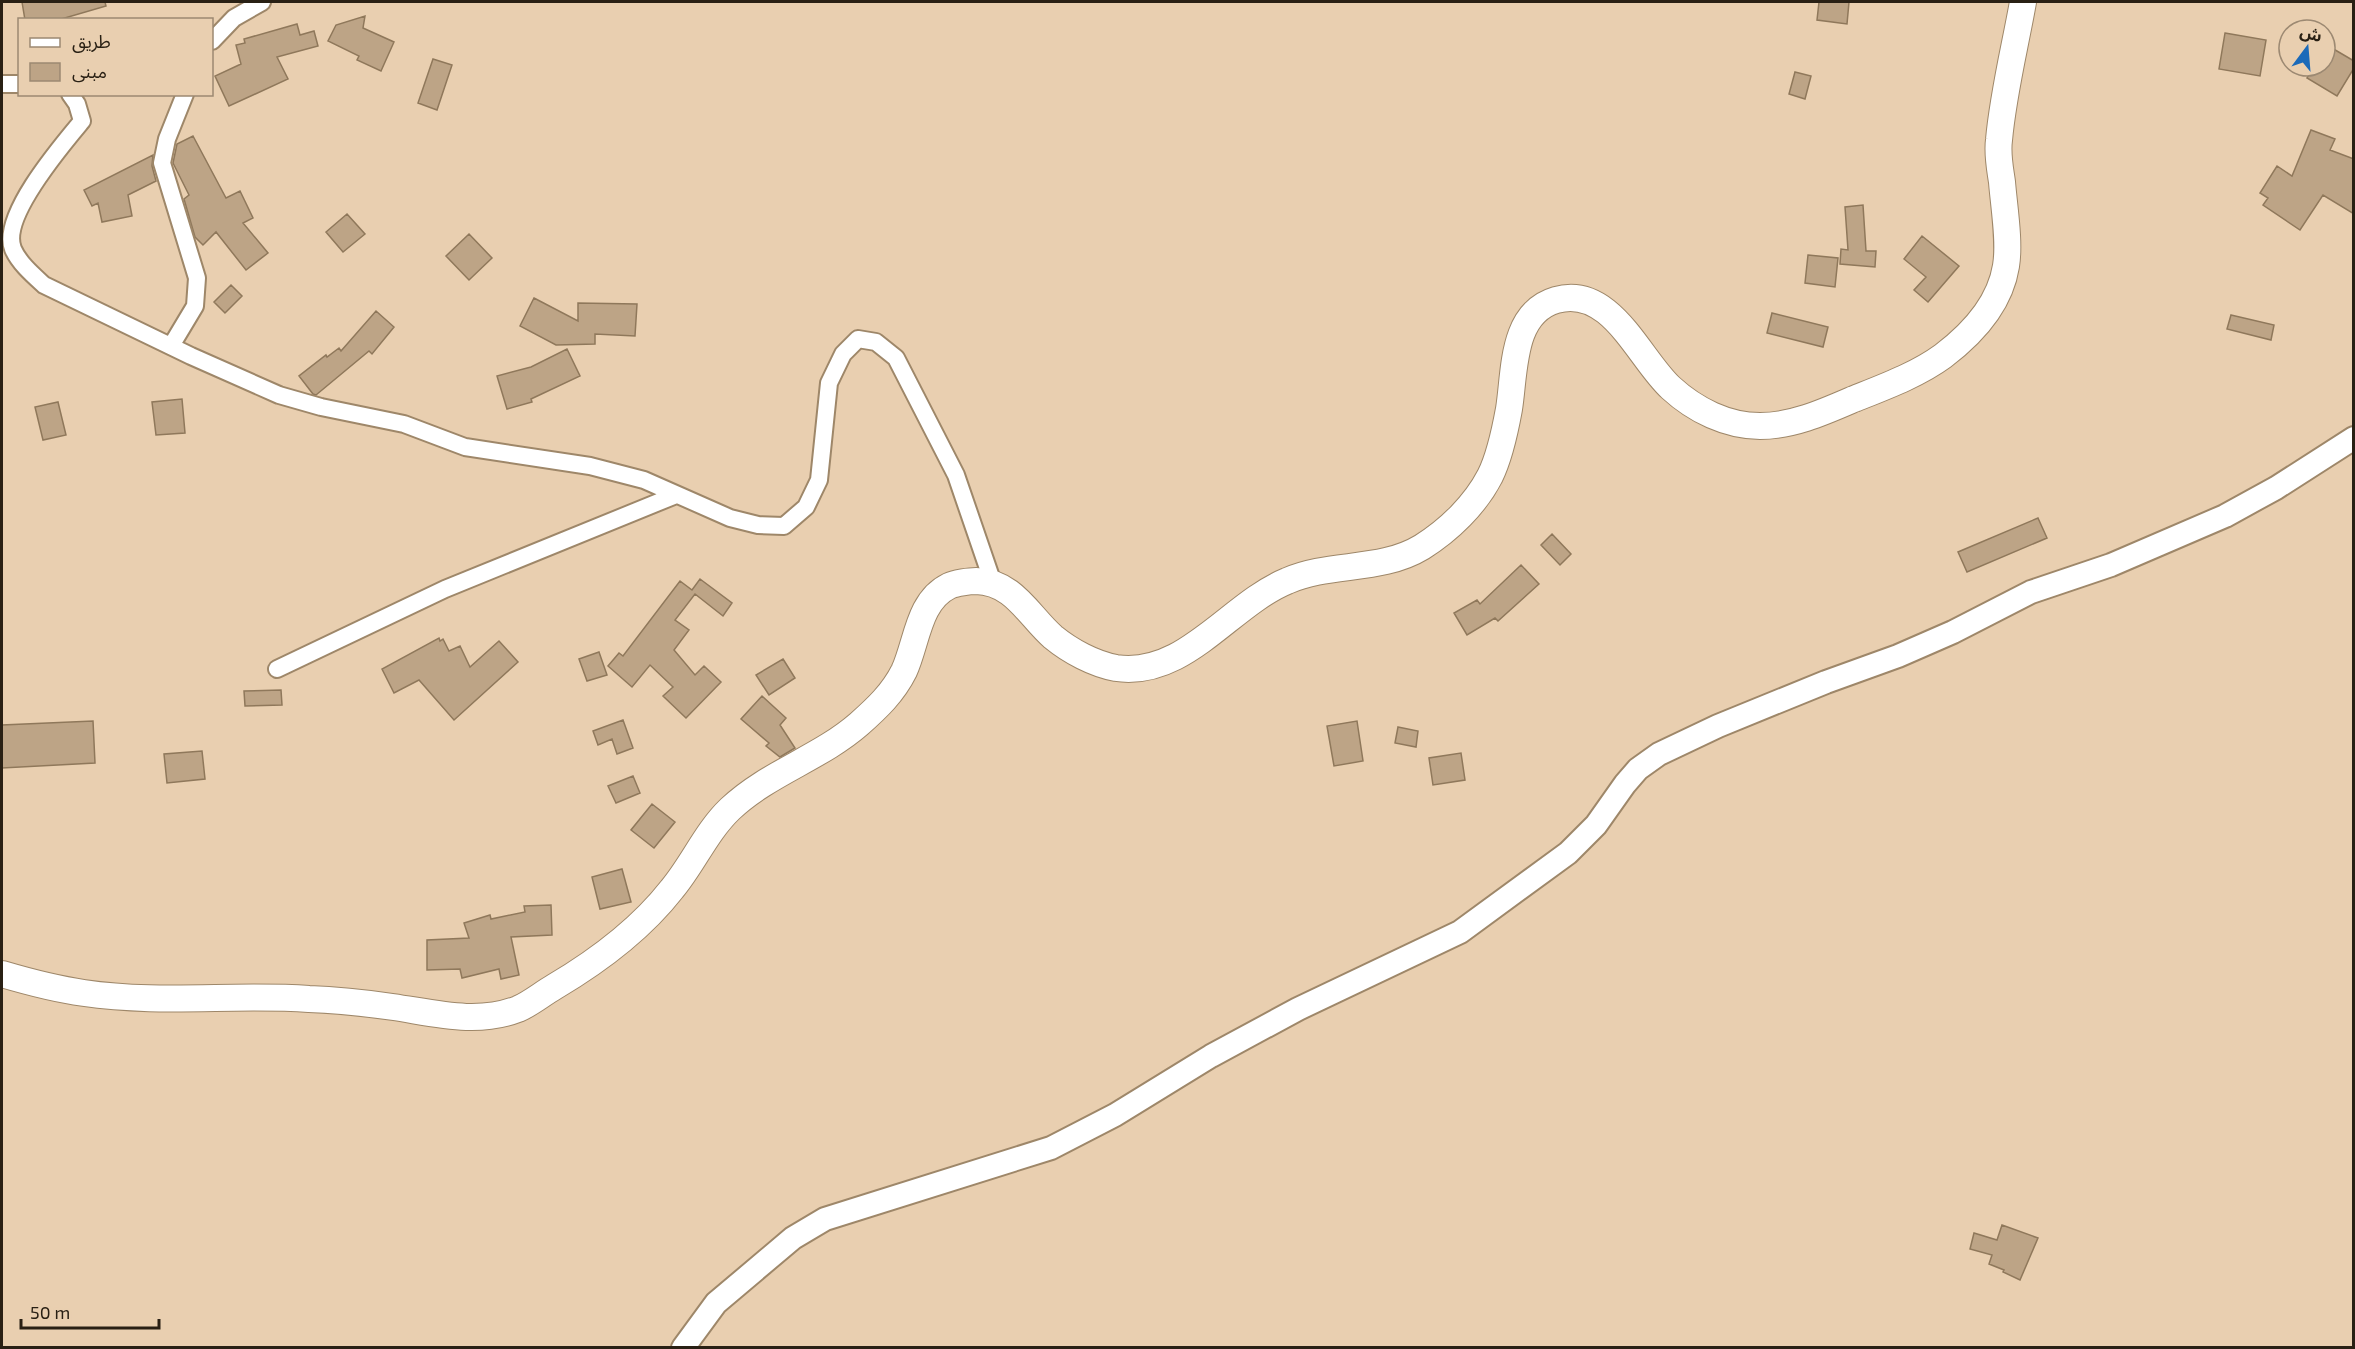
<svg xmlns="http://www.w3.org/2000/svg" width="2355" height="1349" viewBox="0 0 2355 1349" font-family="'Exo 2','Noto Sans Arabic',sans-serif">
<style>
.building{fill:#bda486;stroke:#8f785b;stroke-width:1.5}
.lines{fill:none;stroke-linecap:round;stroke-linejoin:round}
.minor-casing{stroke:#9e8769;stroke-width:20}
.secondary-casing{stroke:#9e8769;stroke-width:26}
.primary-casing{stroke:#9e8769;stroke-width:28}
.minor{stroke:#fff;stroke-width:16}
.secondary{stroke:#fff;stroke-width:22}
.primary{stroke:#fff;stroke-width:26}
</style>
<rect width="100%" height="100%" fill="#e9cfb0"/>
<!-- building -->
<path class="building" d="M22 2H105L106 6 58 20H25Z
M1819 2H1849L1847 24 1817 20Z
M365 16 363 28 394 42 381 71 357 60 359 56 328 41 336 25Z
M297 24 300 35 314 31 318 46 277 57 288 79 229 106 215 76 241 64 236 45 245 43 244 39Z
M2225 33 2266 40 2260 76 2219 69Z
M2325 44 2354 61V68L2337 96 2307 78 2314 66H2325Z
M433 59 452 65 437 110 418 103Z
M1795 72 1811 76 1805 99 1789 94Z
M2311 130 2335 139 2330 150 2354 159V214L2323 195 2300 230 2263 205 2268 198 2260 193 2277 166 2292 176Z
M193 136 226 198 240 191 253 218 243 223 268 253 246 270 216 232 203 245 195 237 184 199 189 195 173 163 177 144Z
M153 155 152 166 156 181 128 195 132 216 102 222 98 203 92 206 84 190Z
M1863 205 1866 251H1876L1875 267 1840 264 1841 249 1848 250 1845 207Z
M347 214 365 234 343 252 326 232Z
M469 234 492 258 469 280 446 256Z
M1922 236 1959 266 1928 302 1914 290 1926 277 1904 259Z
M1808 255 1838 258 1835 287 1805 283Z
M231 285 242 296 225 313 214 302Z
M534 298 578 321V303L637 304 635 336 595 334V344L556 345 520 326Z
M376 311 394 327 372 354 369 351 316 395 313 394 299 376 326 355 327 357 339 348 341 351Z
M1772 313 1828 327 1823 347 1767 333Z
M2231 315 2274 325 2271 340 2227 329Z
M567 349 580 376 531 399 532 402 507 409 497 376 531 367Z
M182 399 185 433 156 435 152 402Z
M58 402 66 435 43 440 35 407Z
M2038 518 2047 538 1967 572 1958 552Z
M1552 534 1571 554 1560 565 1541 545Z
M1521 565 1539 584 1498 621 1495 618 1467 635 1454 613 1477 600 1480 604Z
M700 579 732 603 723 616 695 594 675 620 689 630 674 650 695 675 704 666 721 682 686 718 663 696 673 687 650 665 632 687 608 666 619 653 623 656 680 581 692 590Z
M439 638 440 641 443 639 449 651 460 646 470 667 499 641 518 662 454 720 419 680 394 693 382 669Z
M599 652 607 675 587 681 579 659Z
M783 659 795 678 769 695 756 675Z
M281 690 282 705 245 706 244 691Z
M762 696 786 718 780 725 795 748 780 757 766 746 769 743 741 719Z
M623 720 633 748 617 754 612 739 598 745 593 731Z
M93 721 95 763 2 768V725Z
M1357 721 1363 761 1334 766 1327 726Z
M1398 727 1418 731 1416 747 1395 743Z
M202 751 205 779 167 783 164 754Z
M1461 753 1465 780 1433 785 1429 758Z
M633 776 640 793 616 803 608 786Z
M652 804 675 822 654 848 631 830Z
M622 869 631 902 600 909 592 877Z
M551 905 552 935 511 937 519 975 501 979 499 969 462 978 460 969 427 970V940L469 938 464 923 490 915 491 919 525 912 524 906Z
M2002 1225 2038 1238 2020 1280 2003 1272 2004 1270 1989 1264 1992 1255 1970 1249 1974 1233 1997 1240Z"/>
<g class="lines">
<defs>
<path id="minor" d="M212 41 234 18 262 2
M2 84H20
M70 94 77 104 82 121C62 145 0 217 13 249 19 263 33 275 44 285L191 356 279 395 321 407 404 424 465 447 590 466 644 480 730 518 758 525 784 526 806 507 819 480 829 383 843 354 858 339 876 342 896 358 956 475 993 583
M171 346 195 306 197 278 162 163 167 139 185 94
M277 669 445 589 676 495"/>
<path id="secondary" d="M683 1348 716 1303 793 1238 825 1219 1051 1148 1115 1115 1211 1056 1298 1009 1460 932 1568 853 1596 825 1625 784 1638 769 1659 754 1718 726 1826 682 1898 656 1953 632 2031 592 2111 565 2225 516 2276 488 2354 438"/>
<path id="primary" d="M2 974C29 982 56 989 84 993 158 1004 234 994 309 999 337 1000 365 1003 393 1007 434 1013 477 1025 518 1009 530 1004 542 994 554 987 598 961 640 930 672 889 693 864 706 832 730 809 768 773 820 758 859 724 877 708 893 693 904 671 917 643 918 601 949 586 955 583 970 581 976 581 1014 582 1028 615 1053 637 1070 651 1094 664 1116 668 1185 678 1229 605 1287 581 1330 562 1381 572 1422 547 1449 530 1475 505 1490 476 1500 456 1505 431 1509 409 1515 372 1511 313 1556 300 1611 284 1639 359 1671 388 1695 410 1727 426 1760 426 1793 426 1824 412 1854 399 1884 387 1917 375 1943 356 1972 334 2000 304 2006 266 2010 242 2004 207 2002 182 2000 168 1997 154 1999 140 2003 94 2015 47 2023 2"/>
</defs>
<!-- minor casing -->
<use href="#minor" class="minor-casing"/>
<!-- secondary casing -->
<use href="#secondary" class="secondary-casing"/>
<!-- primary casing -->
<use href="#primary" class="primary-casing"/>
<!-- minor -->
<use href="#minor" class="minor"/>
<!-- secondary -->
<use href="#secondary" class="secondary"/>
<!-- primary -->
<use href="#primary" class="primary"/>
</g>
<!-- border -->
<rect width="2355" height="1349" fill="none" stroke="#292014" stroke-width="6"/>
<!-- legend -->
<rect x="18" y="18" width="195" height="78" fill="#e9cfb0" stroke="#9c8972" stroke-width="1.5"/>
<rect x="30" y="38" width="30" height="9" fill="#ffffff" stroke="#9c8972" stroke-width="1.5"/>
<text x="72" y="48" font-size="18" fill="#292014">طريق</text>
<rect x="30" y="63" width="30" height="18" fill="#bda486" stroke="#9c8972" stroke-width="1.5"/>
<text x="72" y="78" font-size="18" fill="#292014">مبنى</text>
<!-- north arrow -->
<g transform="translate(2307 48) rotate(16)"><circle r="28" fill="#e9cfb0" stroke="#9c8972" stroke-width="1.5"/>
<path d="M0-4.5L10 22L0 15L-10 22Z" fill="#1b6ab9"/>
<text y="-9" font-size="16" font-weight="bold" text-anchor="middle" fill="#292014">ش</text>
</g>
<!-- scale -->
<path d="M21 1319v9h138v-9" fill="none" stroke="#292014" stroke-width="3"/>
<text x="30" y="1319" font-size="18" fill="#292014" stroke="#e9cfb0" stroke-width="4.5" paint-order="stroke">50 m</text>
</svg>
